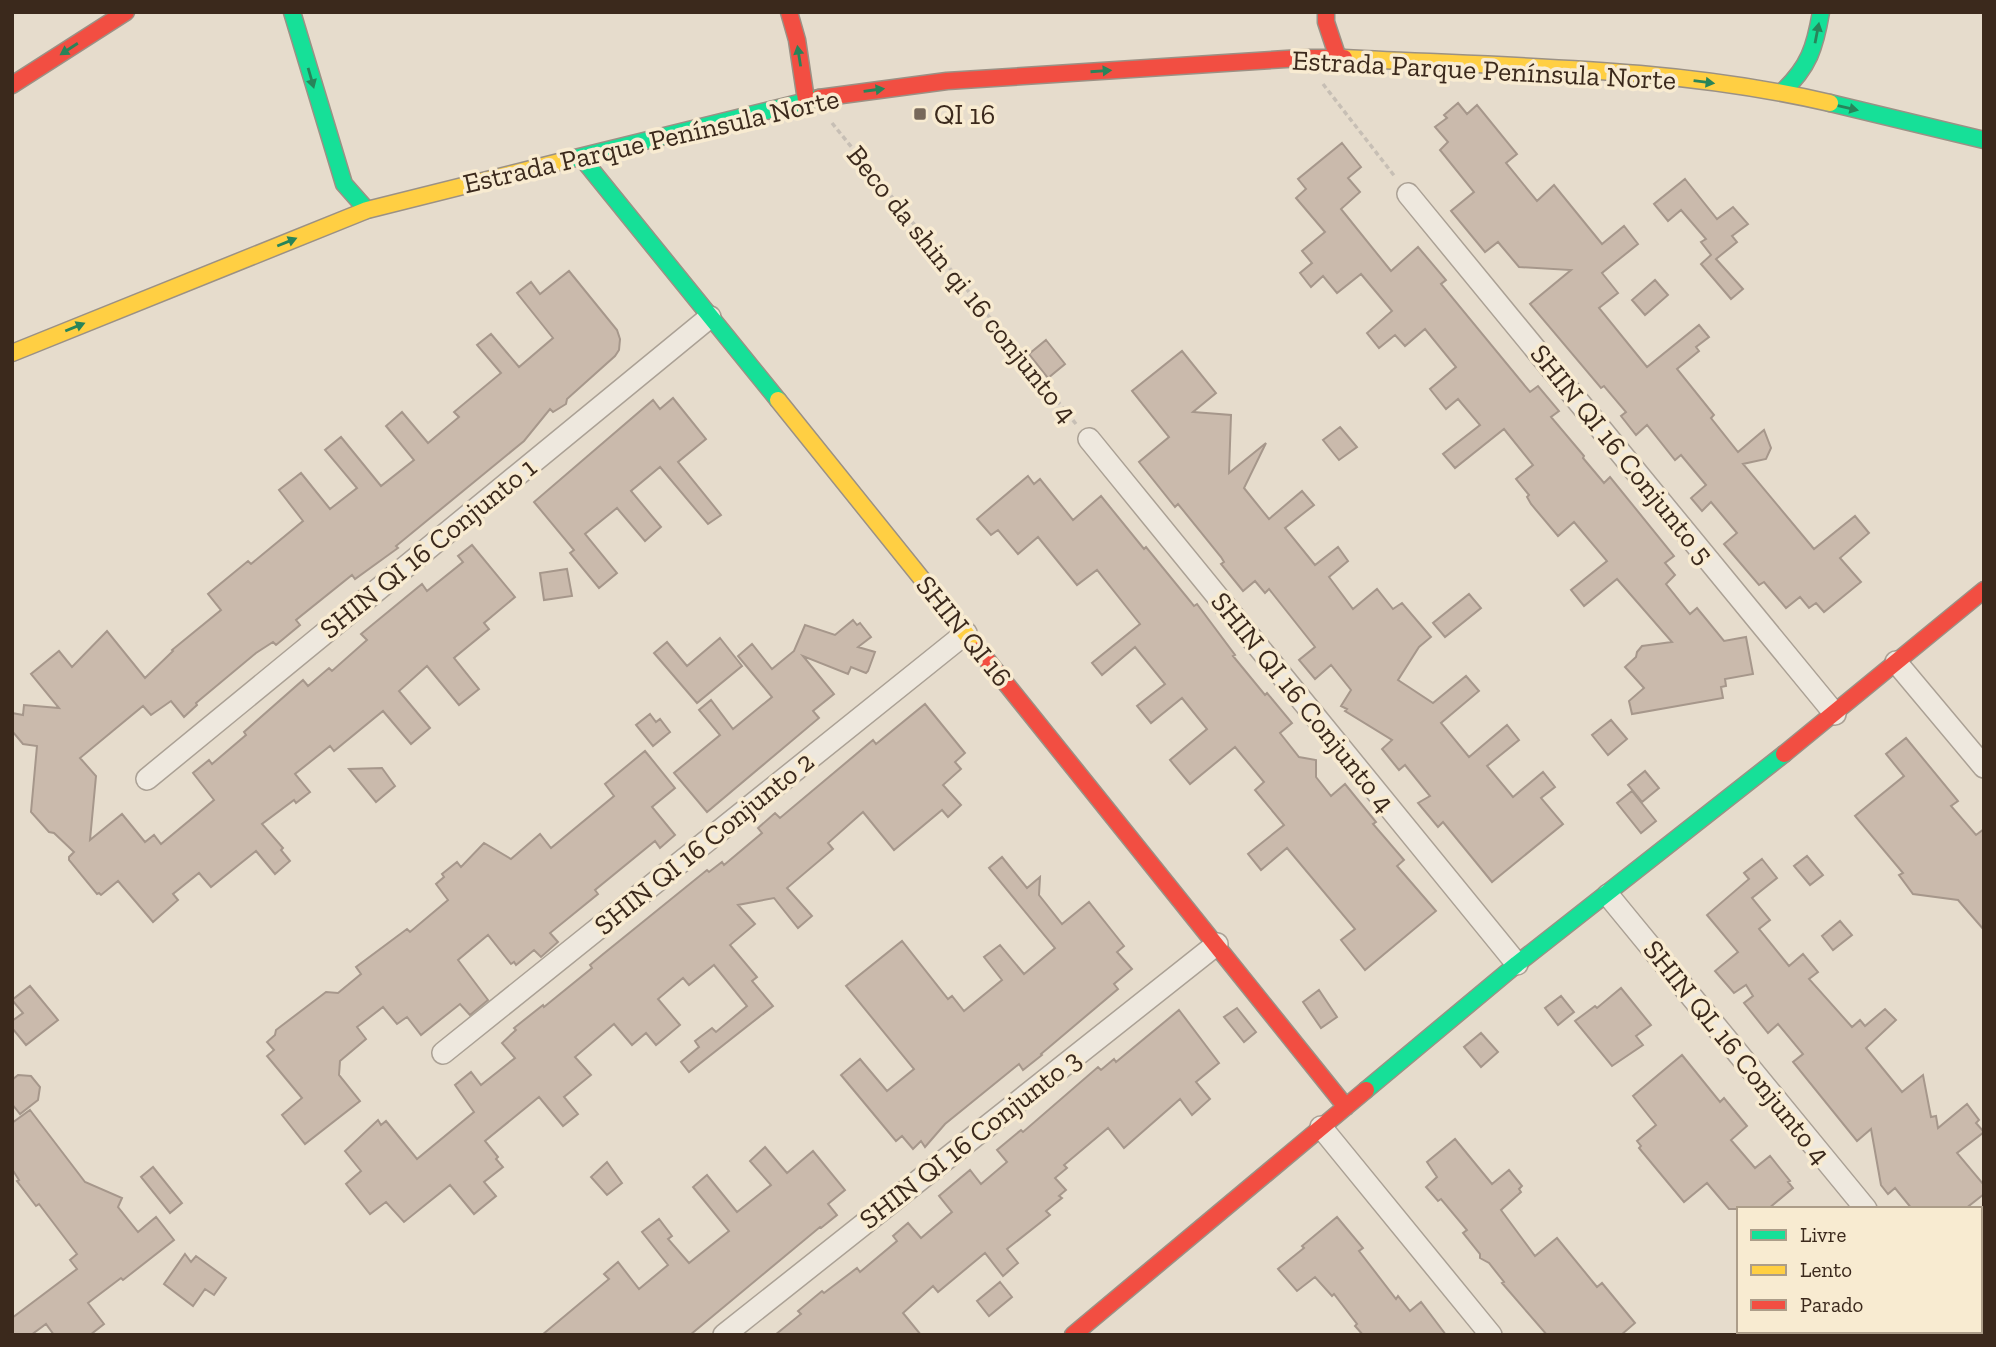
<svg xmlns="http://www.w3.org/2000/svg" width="1996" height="1347" viewBox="0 0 1996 1347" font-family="'Zilla Slab',serif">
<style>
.building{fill:#cabaac;stroke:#a6978b;stroke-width:2}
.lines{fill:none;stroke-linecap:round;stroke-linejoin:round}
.street-casing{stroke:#aba195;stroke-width:24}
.fast-casing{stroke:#9b9185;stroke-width:19}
.slow-casing{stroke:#9b9185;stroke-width:19}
.jam-casing{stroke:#9b9185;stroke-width:19}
.path{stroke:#c7bfb5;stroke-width:3.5;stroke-dasharray:5 3.5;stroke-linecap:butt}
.street{stroke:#eee8de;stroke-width:21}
.fast{stroke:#16e098;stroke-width:16}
.slow{stroke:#ffcf43;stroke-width:16}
.jam{stroke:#f24e42;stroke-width:16}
.oneway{fill:#28845a}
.poi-dot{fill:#77685a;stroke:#f8ebd1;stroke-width:2.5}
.labels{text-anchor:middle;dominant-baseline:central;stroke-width:7;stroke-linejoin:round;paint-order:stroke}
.street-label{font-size:28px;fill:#3b291c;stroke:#f8ebd1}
.poi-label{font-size:28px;fill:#3b291c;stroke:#f8ebd1;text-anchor:start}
</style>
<rect width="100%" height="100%" fill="#e6dccc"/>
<!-- building -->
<path class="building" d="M1458 103 1467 114 1477 105 1517 154 1506 163 1537 201 1554 185 1602 244 1624 226 1638 244 1602 273 1618 293 1599 308 1647 367 1699 325 1709 337 1696 347 1699 351 1677 369 1714 415 1711 418 1738 452 1764 430 1771 448 1766 459 1743 464 1814 549 1855 516 1869 533 1840 558 1861 582 1824 612 1816 603 1809 608 1800 597 1786 608 1764 582 1759 585 1724 544 1737 533 1711 502 1702 511 1691 498 1706 485 1681 455 1675 460 1647 425 1636 435 1621 416 1626 412 1604 386 1601 388 1530 304 1571 270 1519 267 1498 242 1485 252 1451 211 1474 192 1440 150 1448 142 1435 127 1447 118 1444 115Z
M1342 143 1361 167 1348 178 1360 192 1341 209 1391 271 1418 247 1446 280 1441 284 1530 392 1538 386 1559 411 1551 417 1584 456 1583 458 1604 483 1610 477 1674 556 1665 563 1675 575 1666 584 1690 614 1697 608 1724 641 1746 637 1753 674 1725 679 1726 686 1721 687 1723 698 1632 714 1629 701 1644 688 1625 667 1636 657 1637 652 1642 646 1672 642 1617 579 1584 606 1571 590 1607 561 1574 522 1558 536 1531 504 1527 497 1529 495 1516 479 1533 465 1504 429 1455 468 1443 454 1480 425 1458 399 1446 409 1430 389 1456 367 1425 329 1405 346 1395 335 1379 348 1367 333 1392 311 1361 274 1337 293 1323 276 1311 287 1300 273 1312 263 1302 251 1325 232 1296 198 1306 189 1298 179Z
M1685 179 1717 219 1733 207 1748 224 1732 236 1737 242 1716 259 1743 289 1731 299 1701 264 1711 255 1701 242 1706 239 1681 210 1668 221 1654 204Z
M569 271 617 330 620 339 619 350 615 356 567 399 566 404 553 412 550 409 524 441 396 546 398 548 355 579 352 575 296 620 300 625 276 645 273 642 256 653 196 703 197 705 184 717 171 701 151 715 143 706 80 758 96 776 90 840 122 814 145 842 154 835 161 844 214 800 193 773 209 760 212 764 246 735 244 732 303 680 308 686 329 668 332 671 367 640 361 634 422 584 427 591 463 562 458 556 472 545 515 597 484 623 489 629 454 658 479 689 459 705 427 666 399 691 430 728 411 744 383 711 334 751 330 746 295 774 310 792 296 803 294 800 262 824 283 848 281 850 290 861 275 874 256 851 211 887 199 873 173 894 178 900 153 922 118 881 101 895 99 893 97 894 69 860V857L74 852 54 833 49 832 31 812 37 746 23 744 12 731V713L23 715 24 705 59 708 31 674 59 651 72 667 107 631 145 678 173 651 172 650 221 610 208 594 248 561 251 564 303 521 279 490 301 473 330 509 357 488 325 450 341 437 381 486 414 460 386 426 402 412 428 443 459 417 454 412 501 373 477 345 491 334 519 367 553 338 517 293 531 282 540 294Z
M1655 280 1668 295 1645 315 1632 300Z
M1046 340 1065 364 1048 378 1029 354Z
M1182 351 1216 393 1193 412 1231 415 1229 473 1266 443 1244 488 1269 519 1302 491 1314 505 1285 528 1315 565 1338 547 1348 561 1329 577 1353 609 1377 589 1393 609 1402 603 1431 637 1419 647 1398 680 1433 703 1466 676 1479 691 1441 723 1469 757 1507 725 1519 740 1487 766 1513 797 1543 772 1555 787 1541 798 1563 824 1492 882 1443 822 1438 827 1418 803 1430 796 1405 765 1399 770 1382 749 1392 740 1345 711 1347 709 1341 706 1351 690 1331 665 1315 679 1299 660 1315 647 1269 589 1265 593 1255 581 1243 591 1221 564 1224 562 1221 557 1178 504 1175 507 1139 462 1169 437 1132 391Z
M673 398 706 439 678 462 721 515 708 524 660 467 631 491 661 527 645 541 617 508 585 534 617 573 599 588 570 553 574 550 534 502 653 400 660 409Z
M1340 427 1357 447 1339 460 1323 440Z
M1028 476 1034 484 1040 479 1073 520 1101 496 1144 549 1146 547 1194 606 1197 604 1235 655 1233 656 1265 695 1267 693 1292 723 1280 733 1299 757 1316 760V777L1331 796 1345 784 1376 822 1373 824 1404 860 1397 866 1436 911 1365 970 1341 940 1355 929 1287 848 1261 870 1248 854 1284 825 1255 790 1264 782 1235 747 1190 784 1170 760 1207 729 1182 698 1151 723 1137 706 1165 684 1135 647 1102 675 1092 663 1140 624 1097 570 1077 585 1038 537 1018 554 998 530 991 535 977 519Z
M567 569 572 596 544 600 540 573Z
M1469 594 1481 608 1445 637 1433 623Z
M853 620 857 625 860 623 871 637 858 647 875 652 868 671 866 673 851 667 848 674 803 656 834 694 813 711 819 718 707 812 674 773 720 735 699 710 711 700 733 729 772 697 738 656 752 644 772 669 794 651 805 625 835 635Z
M720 638 742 666 697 703 654 653 667 642 687 666Z
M925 704 965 753 955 762 961 769 943 785 961 805 948 817 942 810 894 850 863 812 828 843 833 849 787 888 812 916 798 928 774 898 738 905 755 924 730 945 757 977 752 981 773 1006 689 1072 681 1062 699 1047 695 1041 712 1028 716 1032 747 1006 714 965 689 985 683 978 658 999 680 1025 656 1045 646 1033 632 1045 614 1024 575 1057 591 1075 564 1097 578 1114 563 1126 539 1097 485 1141 498 1157 496 1159 503 1167 484 1182 496 1196 474 1214 450 1185 404 1222 386 1202 370 1214 346 1184 361 1171 345 1151 378 1120 381 1125 386 1121 417 1159 474 1112 455 1085 471 1072 481 1085 515 1058 502 1043 516 1030 514 1028 543 1005 544 1007 592 968 590 965 602 955 707 870 709 872 722 862 724 865 762 833 758 828 775 813 780 818 873 740 876 744Z
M650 714 656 722 660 719 670 732 653 746 636 725Z
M1611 720 1627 739 1608 755 1592 735Z
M1906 738 1958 801 1951 806 1976 835 1984 829V930L1958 900 1913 894 1899 875 1903 873 1855 816 1904 776 1886 754Z
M645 751 675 788 652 807 675 835 660 848 655 841 595 890 598 894 550 933 558 942 541 957 534 950 516 965 514 962 511 964 488 935 458 960 488 1000 470 1015 460 1004 421 1035 407 1017 397 1024 383 1007 357 1027 366 1039 340 1061 339 1075 360 1101 305 1144 282 1115 302 1098 267 1056 274 1050 267 1042 275 1035 276 1030 326 992 338 993 361 974 356 967 407 929 410 932 448 900 436 884 444 877 442 874 457 862 461 867 484 843 511 859 540 834 551 848 614 796 605 784Z
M382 768 395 786 376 802 349 769Z
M1645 771 1659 788 1642 802 1628 785Z
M1632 791 1656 821 1641 833 1617 803Z
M1807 856 1823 875 1810 885 1794 866Z
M1002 857 1027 888 1040 877 1039 895 1062 924 1089 902 1124 946 1117 952 1132 969 1114 984 1118 989 1041 1054 1042 1055 1023 1070 1019 1064 945 1124 925 1147 921 1141 913 1149 902 1136 896 1141 841 1075 860 1059 887 1091 914 1069 846 986 902 941 948 999 952 996 964 1011 1002 980 984 957 1000 945 1024 974 1055 948 989 868Z
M1762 859 1777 878 1752 898 1770 920 1759 929 1789 966 1803 954 1818 972 1809 979 1852 1027 1860 1020 1865 1026 1885 1009 1896 1020 1866 1048 1902 1092 1923 1075 1931 1117 1936 1116 1938 1128 1967 1104 1979 1120 1976 1123 1984 1132 1957 1153 1984 1185V1194L1965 1209H1912L1895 1188 1888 1194 1881 1185 1871 1129 1857 1141 1793 1062 1803 1054 1778 1024 1768 1033 1744 1003 1753 996 1746 985 1734 993 1715 971 1738 952 1707 915 1749 879 1744 873Z
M1840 921 1852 935 1833 950 1822 936Z
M30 986 58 1020 26 1045 12 1028V1021L23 1013 12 1000Z
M1621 988 1651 1025 1636 1036 1643 1045 1612 1066 1575 1021 1595 1006 1597 1008Z
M1319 990 1337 1017 1321 1028 1303 1002Z
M1561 996 1574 1012 1558 1025 1545 1008Z
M1237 1008 1256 1032 1244 1042 1224 1017Z
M1179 1010 1219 1063 1196 1082 1210 1099 1192 1115 1180 1099 1124 1148 1108 1128 1064 1165 1067 1168 1055 1178 1066 1190 1059 1196 1062 1198 1046 1211 1050 1215 1007 1249 1018 1263 1003 1276 985 1253 938 1292 933 1286 903 1313 921 1335H775L801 1314 798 1311 822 1291 824 1293 857 1268 860 1272 897 1241 893 1236 908 1223 921 1238 952 1212 939 1196 970 1170 981 1184 1007 1162 997 1150 1021 1130 1023 1132 1098 1067 1101 1070 1114 1059 1116 1062Z
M1481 1033 1498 1052 1481 1067 1464 1047Z
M1682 1055 1720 1102 1724 1098 1747 1126 1731 1140 1755 1168 1770 1156 1790 1181 1788 1182 1793 1188 1768 1209H1729L1707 1183 1684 1202 1639 1148 1641 1146 1637 1141 1656 1125 1633 1096Z
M18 1075 31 1076 40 1087 38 1100 20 1114 12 1104V1080Z
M30 1110 85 1182 122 1198 118 1207 138 1232 156 1217 174 1240 123 1280 121 1278 88 1303 104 1324 90 1335H54L46 1324 31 1335H12V1318L77 1269 70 1260 77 1254 39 1204 36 1206 17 1181 19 1180 12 1169V1123Z
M1455 1139 1492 1184 1509 1170 1522 1186 1519 1189 1521 1192 1501 1210 1535 1256 1557 1238 1597 1287 1602 1283 1635 1323 1621 1335H1547L1502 1283 1504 1282 1489 1263 1480 1258V1254L1463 1233 1467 1230 1441 1199 1438 1201 1426 1187 1437 1177 1427 1162Z
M765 1147 787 1173 813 1151 845 1190 828 1204 837 1215 821 1228 820 1227 690 1335H542L609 1279 604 1274 618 1262 639 1289 668 1265 642 1232 659 1219 672 1236 668 1239 689 1263 729 1231 693 1187 707 1175 737 1212 771 1185 750 1161Z
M607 1162 622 1183 607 1195 591 1177Z
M153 1167 182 1203 170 1213 141 1177Z
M1337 1217 1363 1248 1359 1251 1396 1299 1398 1296 1410 1311 1421 1302 1446 1335H1363L1355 1326 1357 1324 1334 1294 1332 1296 1315 1277 1297 1291 1278 1269 1304 1248 1302 1246Z
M185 1254 191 1262 196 1256 226 1278 214 1295 205 1289 193 1306 164 1284Z
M1000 1282 1012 1297 989 1316 977 1301Z"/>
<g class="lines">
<defs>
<path id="street" d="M1408 194 1835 714
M1089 439 1517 964
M1896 662 1984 767
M147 779 710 317
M1608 895 1866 1209
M443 1053 966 633
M1321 1127 1491 1335
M1967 1331 1970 1335
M724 1335 1217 944"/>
<path id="fast" d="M292 12 344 184 367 210
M1782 92C1809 67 1815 47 1821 12
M1830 103 1984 140
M581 157 778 400
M563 161 819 98
M1366 1090 1517 964 1784 754"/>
<path id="slow" d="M1344 58C1506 67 1672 66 1830 103
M12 353 367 210 563 161
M778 400 979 650"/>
<path id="jam" d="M789 12 797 40 806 100
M1326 12V22L1338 58
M12 85 126 12
M819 98 947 81 1302 58H1344
M979 650 1346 1107
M1784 754 1984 590
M1073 1335 1366 1090"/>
</defs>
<!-- street casing -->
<use href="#street" class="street-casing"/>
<!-- fast casing -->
<use href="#fast" class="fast-casing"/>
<!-- slow casing -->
<use href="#slow" class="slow-casing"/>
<!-- jam casing -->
<use href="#jam" class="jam-casing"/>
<!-- path -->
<path class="path" d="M1323 84 1396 178
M832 123 1076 424"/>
<!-- street -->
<use href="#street" class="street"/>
<!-- fast -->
<use href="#fast" class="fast"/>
<!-- slow -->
<use href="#slow" class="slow"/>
<!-- jam -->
<use href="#jam" class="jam"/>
</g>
<!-- one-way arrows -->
<defs><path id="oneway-solid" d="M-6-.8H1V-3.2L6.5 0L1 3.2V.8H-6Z" transform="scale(1.75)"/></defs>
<g class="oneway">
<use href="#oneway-solid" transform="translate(1817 33) rotate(-79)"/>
<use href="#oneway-solid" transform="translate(69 49) rotate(147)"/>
<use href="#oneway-solid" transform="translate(799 56) rotate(-99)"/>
<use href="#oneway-solid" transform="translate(1101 71) rotate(-4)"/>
<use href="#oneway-solid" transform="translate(311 78) rotate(74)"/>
<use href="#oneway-solid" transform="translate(1704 82) rotate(7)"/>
<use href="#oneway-solid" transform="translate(874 90) rotate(-8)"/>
<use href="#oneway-solid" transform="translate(1848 108) rotate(13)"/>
<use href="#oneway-solid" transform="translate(287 242) rotate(-22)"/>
<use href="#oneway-solid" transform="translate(75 327) rotate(-22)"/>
</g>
<!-- markers -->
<rect class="poi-dot" x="913" y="107" width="14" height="14" rx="3.5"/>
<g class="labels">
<!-- street labels -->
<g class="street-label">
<text transform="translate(1484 70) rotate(3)">Estrada Parque Península Norte</text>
<text transform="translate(651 141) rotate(-13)">Estrada Parque Península Norte</text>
<text transform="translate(962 284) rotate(51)">Beco da shin qi 16 conjunto 4</text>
<text transform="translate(1622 454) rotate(51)">SHIN QI 16 Conjunto 5</text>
<text transform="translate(428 548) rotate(-39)">SHIN QI 16 Conjunto 1</text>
<text transform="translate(964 631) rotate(51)">SHIN QI 16</text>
<text transform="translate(1303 702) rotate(51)">SHIN QI 16 Conjunto 4</text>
<text transform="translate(704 843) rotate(-39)">SHIN QI 16 Conjunto 2</text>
<text transform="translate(1737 1052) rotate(51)">SHIN QL 16 Conjunto 4</text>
<text transform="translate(970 1139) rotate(-38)">SHIN QI 16 Conjunto 3</text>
</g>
<!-- poi labels -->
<g class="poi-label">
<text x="934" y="114">QI 16</text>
</g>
</g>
<!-- border -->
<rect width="1996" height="1347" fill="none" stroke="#3b291c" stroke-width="28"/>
<!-- legend -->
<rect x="1737" y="1207" width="245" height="126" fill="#f8ebd1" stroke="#ac9d89" stroke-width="2"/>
<rect x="1751" y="1230" width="35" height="10" fill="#16e098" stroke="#ac9d89" stroke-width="2"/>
<text x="1800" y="1242" font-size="21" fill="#3b291c">Livre</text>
<rect x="1751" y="1265" width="35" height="10" fill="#ffcf43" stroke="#ac9d89" stroke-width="2"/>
<text x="1800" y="1277" font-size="21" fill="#3b291c">Lento</text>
<rect x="1751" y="1300" width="35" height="10" fill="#f24e42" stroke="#ac9d89" stroke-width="2"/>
<text x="1800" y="1312" font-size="21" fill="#3b291c">Parado</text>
</svg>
